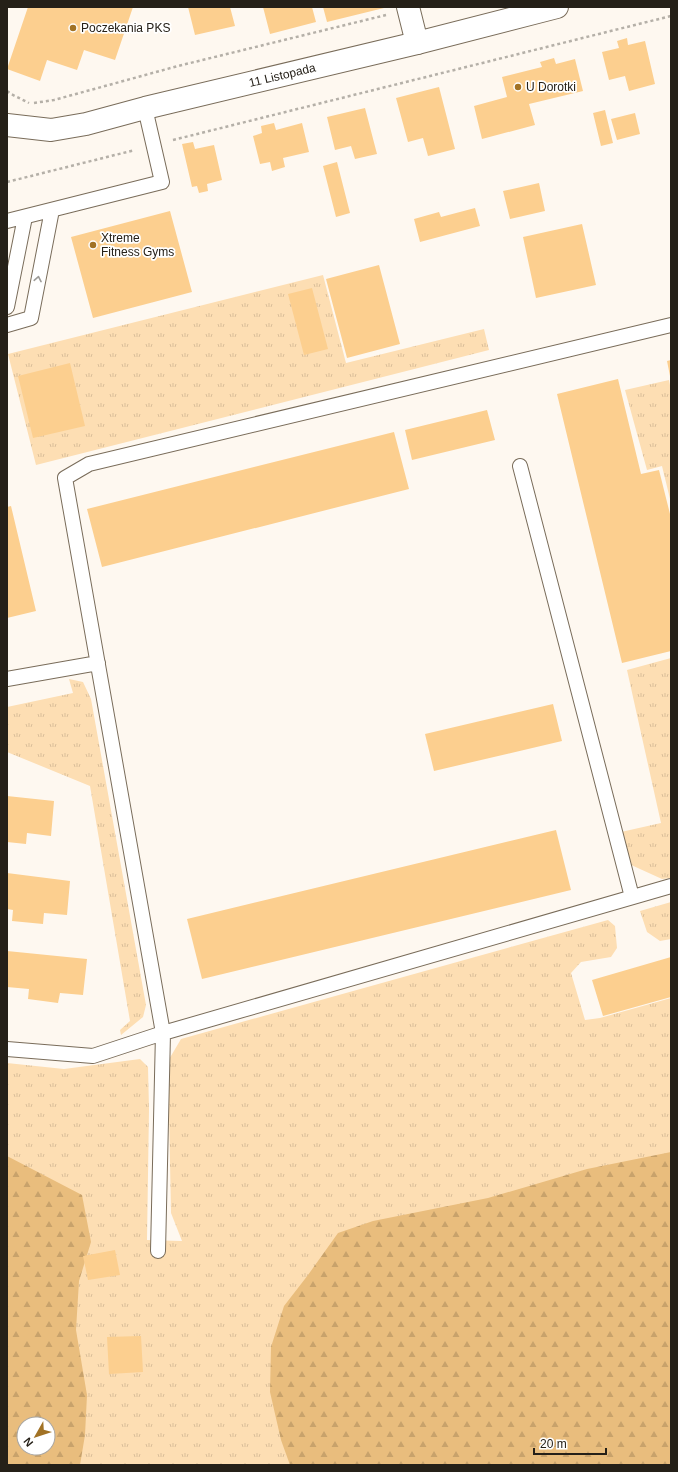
<svg xmlns="http://www.w3.org/2000/svg" width="678" height="1472" viewBox="0 0 678 1472" font-family="Arial,sans-serif">
<style>
.grass{fill:url(#grass-tufts);fill-rule:evenodd}
.forest{fill:url(#forest-firs);fill-rule:evenodd}
.building{fill:#fccf8f}
.lines{fill:none;stroke-linecap:round;stroke-linejoin:round}
.service-casing{stroke:#796c5a;stroke-width:16}
.minor-casing{stroke:#796c5a;stroke-width:24}
.tertiary-casing{stroke:#796c5a;stroke-width:24}
.path{stroke:#b5b0a8;stroke-width:2.5;stroke-dasharray:3 3;stroke-linecap:butt}
.service{stroke:#fff;stroke-width:14}
.minor{stroke:#fff;stroke-width:22}
.tertiary{stroke:#fff;stroke-width:22}
.oneway{stroke:#9d9b97}
.poi-dot{fill:#a17225;stroke:#fff;stroke-width:1.5}
.labels{text-anchor:middle;dominant-baseline:central;stroke-width:3.5;stroke-linejoin:round;paint-order:stroke}
.poi-label{font-size:12px;fill:#252018;stroke:#fff;text-anchor:start}
.street-label{font-size:12px;fill:#252018;stroke:#fff}
</style>
<defs>
<pattern id="grass-tufts" width="24" height="20" patternUnits="userSpaceOnUse"><rect width="24" height="20" fill="#fddeb3"/><path d="M3 7l-1-3M5 7V3M7 7l1-3M15 17l-1-3M17 17v-4M19 17l1-3" fill="none" stroke="#d9be99"/></pattern>
<pattern id="forest-firs" width="22" height="20" patternUnits="userSpaceOnUse"><rect width="22" height="20" fill="#e9bd7d"/><path d="M5 1l3.5 6h-7zM16 11l3.5 6h-7z" fill="#c8a26b"/></pattern>
</defs>
<rect width="100%" height="100%" fill="#fef8f0"/>
<!-- grass -->
<path class="grass" d="M323 275 346 363 484 329 489 350 36 465 8 354Z
M669 380 671 390V503L662 466 647 470 625 390Z
M671 658V878L662 879 629 864 621 832 661 823 627 670Z
M69 679 83 682 91 699 146 1005 143 1017 121 1035 120 1030 130 1021 90 786 7 752V707L73 693Z
M671 902V939L660 941 647 932 640 911Z
M608 920 615 926 617 948 611 957 581 962 571 973 585 1020 600 1018 671 998V1465H7V1063L64 1069 140 1059 148 1067 149 1109 147 1240 182 1241 171 1213 168 1061 181 1039ZM24 1424H48V1448H24Z"/>
<!-- forest -->
<path class="forest" d="M671 1152V1465H290L281 1440 270 1392 271 1347 284 1306 308 1275 338 1233 373 1221 488 1198 587 1169Z
M7 1156 82 1195 91 1242 79 1281 76 1330 87 1395 85 1435 80 1465H7ZM24 1424H48V1448H24Z"/>
<!-- building -->
<path class="building" d="M28 7H133L115 60 84 50 77 70 47 60 40 81 7 69Z
M188 7H230L235 26 195 35Z
M263 7H312L316 22 270 34Z
M323 7H384V8L327 22Z
M627 38 628 45 645 41 655 84 629 91 625 76 609 80 602 52 619 48 617 41Z
M554 58 556 64 575 59 583 91 529 104 535 125 482 139 474 106 507 97 502 77 542 67 540 62Z
M439 87 455 149 428 156 423 138 408 142 396 98Z
M365 108 377 154 355 159 351 146 335 150 327 117Z
M605 110 613 143 601 146 593 113Z
M635 113 640 134 617 140 611 119Z
M274 123 276 130 302 123 309 152 283 158 285 167 272 171 270 162 260 164 253 136 262 133 261 126Z
M193 142 195 149 214 145 222 180 207 184 208 191 199 193 197 186 192 187 182 144Z
M337 162 350 213 336 217 323 166Z
M539 183 545 211 510 219 503 191Z
M475 208 480 226 420 242 414 219 439 212 441 217Z
M170 211 192 292 93 318 71 237Z
M582 224 596 285 536 298 523 237Z
M379 265 400 344 347 358 326 279Z
M312 288 328 349 304 355 288 294Z
M671 360V376H670L667 361Z
M70 363 85 426 33 438 18 376Z
M618 379 641 474 659 470 671 518V651L622 663 557 394Z
M487 410 495 440 412 460 405 430Z
M394 432 409 489 102 567 87 509Z
M11 506 36 611 7 618V507Z
M553 704 562 741 434 771 425 734Z
M7 796 54 801 51 836 27 833 26 844 7 842Z
M556 830 571 890 202 979 187 919Z
M7 873 70 881 67 915 44 913 43 924 12 921 13 910 7 909Z
M7 951 87 959 83 995 60 993 58 1003 28 999 29 989 7 987Z
M671 957V997L603 1016 592 980Z
M115 1250 120 1275 88 1280 83 1256Z
M141 1336 143 1372 109 1374 107 1337Z"/>
<g class="lines">
<defs>
<path id="service" d="M7 221 162 182 145 108
M7 307 25 217
M7 325 31 318 52 210
M520 466 632 897
M7 679 98 663
M7 1049 93 1056 163 1033 671 886
M158 1251 163 1033 65 478 89 464 671 325"/>
<path id="minor" d="M408 7 417 43"/>
<g id="tertiary">
<path id="s1" d="M7 125 51 130 86 124 145 108 417 43 557 7"/>
</g>
</defs>
<!-- service casing -->
<use href="#service" class="service-casing"/>
<!-- minor casing -->
<use href="#minor" class="minor-casing"/>
<!-- tertiary casing -->
<use href="#tertiary" class="tertiary-casing"/>
<!-- path -->
<path class="path" d="M7 91 11 94 29 103
M34 103 54 100 178 66 386 15
M173 140 671 16
M7 182 135 150"/>
<!-- service -->
<use href="#service" class="service"/>
<!-- minor -->
<use href="#minor" class="minor"/>
<!-- tertiary -->
<use href="#tertiary" class="tertiary"/>
</g>
<!-- one-way arrows -->
<defs><path id="oneway-chevron" d="M-2-3.5L2.5 0L-2 3.5" fill="none" stroke-width="1.6" stroke-linecap="round" stroke-linejoin="round"/></defs>
<use class="oneway" href="#oneway-chevron" transform="translate(38 279) rotate(-79)"/>
<!-- markers -->
<g class="poi-dot">
<circle cx="73" cy="28" r="4"/>
<circle cx="518" cy="87" r="4"/>
<circle cx="93" cy="245" r="4"/>
</g>
<g class="labels">
<!-- poi labels -->
<g class="poi-label">
<text x="81" y="28">Poczekania PKS</text>
<text x="526" y="87">U Dorotki</text>
<text x="101" y="238">Xtreme<tspan x="101" dy="14">Fitness Gyms</tspan></text>
</g>
<!-- street labels -->
<g class="street-label">
<text stroke="none"><textPath href="#s1" startOffset="282">11 Listopada</textPath></text>
</g>
</g>
<!-- border -->
<rect width="678" height="1472" fill="none" stroke="#252018" stroke-width="16"/>
<!-- north arrow -->
<g transform="translate(36 1436) rotate(231)"><circle r="19" fill="#ffffff" stroke="#a8a6a3"/>
<path d="M0-3L7 15L0 10L-7 15Z" fill="#a17225"/>
<text y="-6" font-size="11" font-weight="bold" text-anchor="middle" fill="#252018">N</text>
</g>
<!-- scale -->
<path d="M534 1448v6h72v-6" fill="none" stroke="#252018" stroke-width="2"/>
<text x="540" y="1448" font-size="12" fill="#252018" stroke="#ffffff" stroke-width="3" paint-order="stroke">20 m</text>
</svg>
